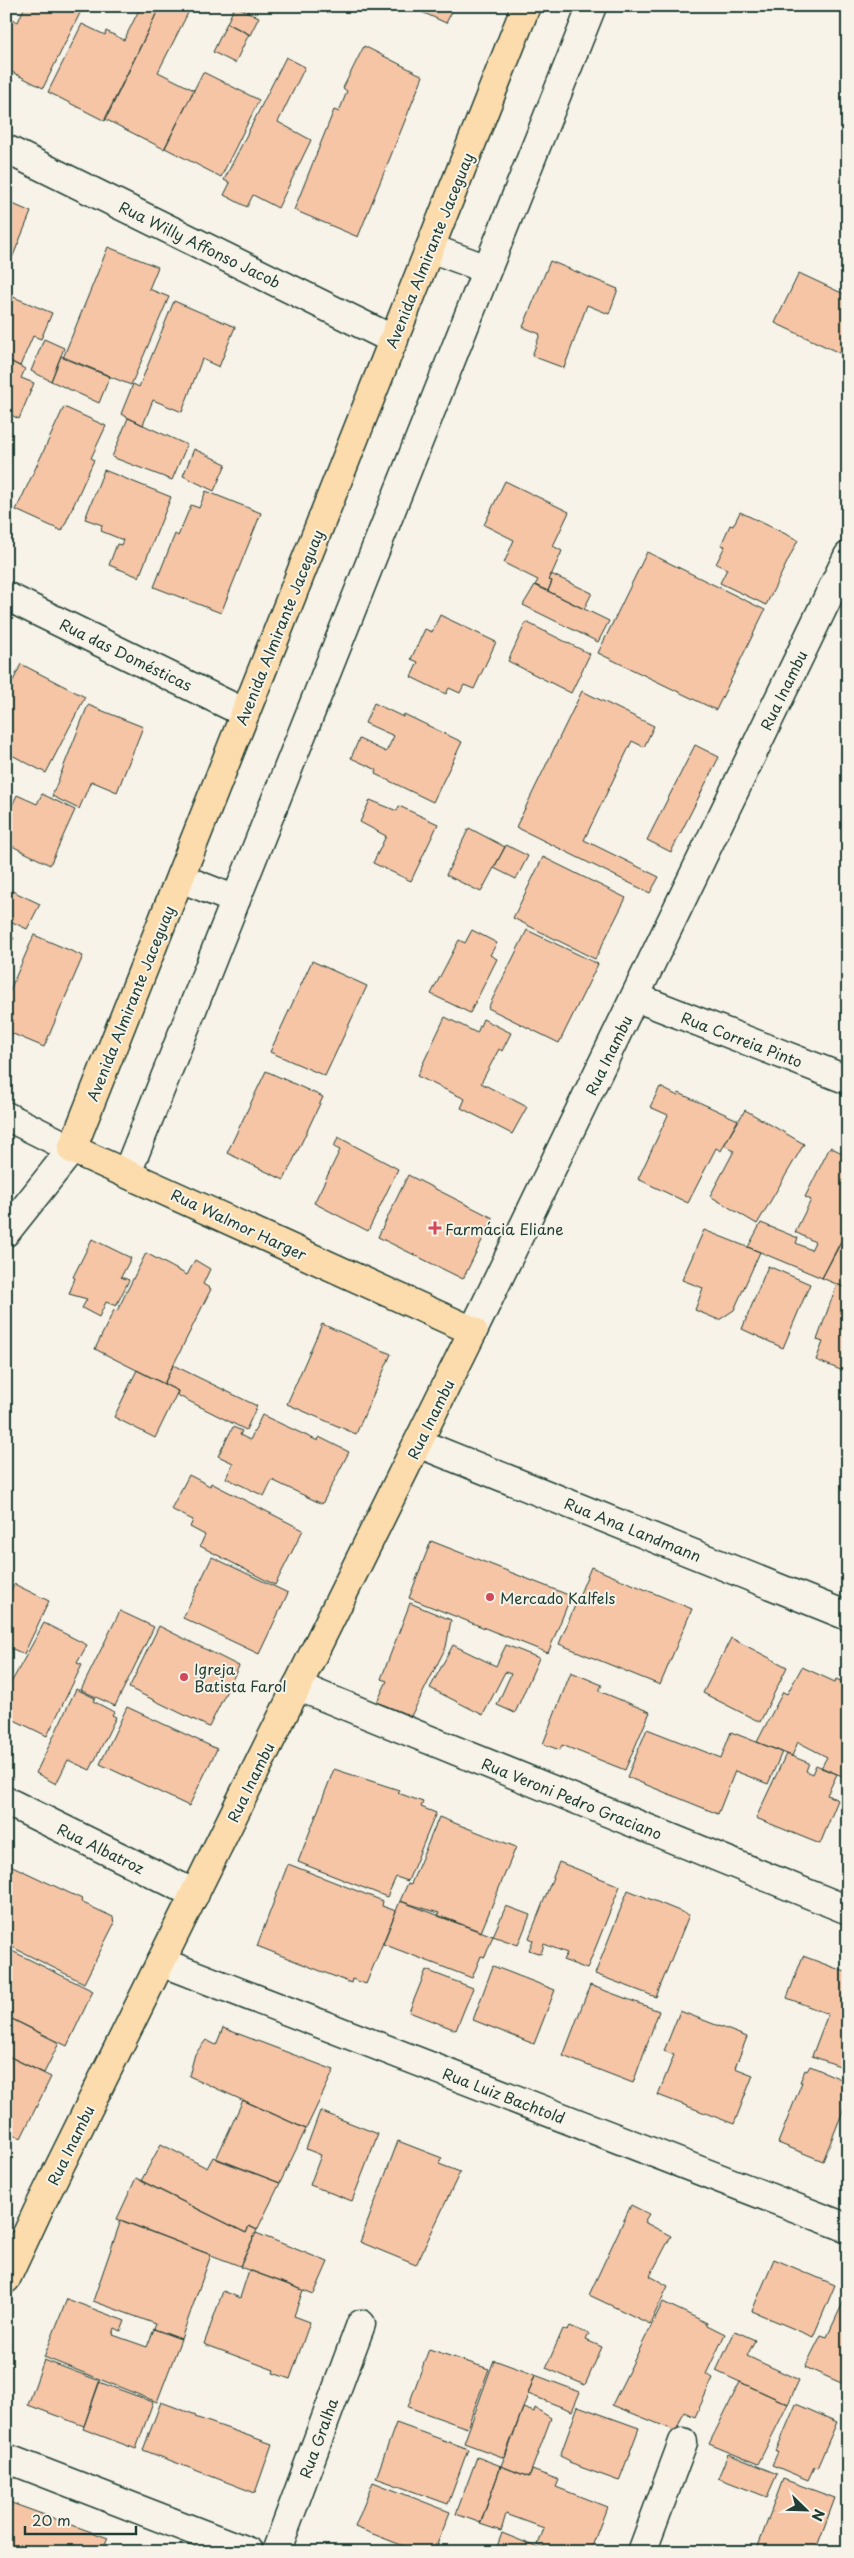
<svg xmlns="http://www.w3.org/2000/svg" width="854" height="2558" viewBox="0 0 854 2558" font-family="'Playpen Sans',sans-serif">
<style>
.building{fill:#f6c5a6;stroke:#1f3d34}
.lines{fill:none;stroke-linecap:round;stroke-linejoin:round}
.minor-casing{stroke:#1f3d34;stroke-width:31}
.major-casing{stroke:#1f3d34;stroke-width:31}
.minor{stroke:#f7f3e8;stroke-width:28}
.major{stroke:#fcdcac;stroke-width:28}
.poi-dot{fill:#d1495b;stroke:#f7f3e8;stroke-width:2}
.labels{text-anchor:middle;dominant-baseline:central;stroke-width:4;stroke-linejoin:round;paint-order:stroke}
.street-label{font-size:15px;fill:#1f3d34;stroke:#f7f3e8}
.poi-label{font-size:15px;fill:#1f3d34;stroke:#f7f3e8;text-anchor:start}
</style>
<rect width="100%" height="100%" fill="#f7f3e8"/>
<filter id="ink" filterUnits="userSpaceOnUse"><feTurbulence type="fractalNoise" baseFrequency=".02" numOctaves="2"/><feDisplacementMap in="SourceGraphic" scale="10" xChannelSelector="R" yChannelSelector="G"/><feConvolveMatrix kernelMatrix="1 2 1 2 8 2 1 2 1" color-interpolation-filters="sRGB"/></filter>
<g filter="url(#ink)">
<!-- building -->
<path class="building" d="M25 6H72L81 11 43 88 6 69V21L8 17 18 22Z
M141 6H160L105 121 48 92 82 24 105 35 106 31 124 40Z
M160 6H185L182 11 188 13 158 72 194 90 164 149 105 119Z
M235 6 259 17 250 35 227 23Z
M425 6H455L446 23 422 12Z
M227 23 249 34 235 63 213 52Z
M364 46 423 76 358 237 294 210 334 110 339 112 347 91 343 88Z
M286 57 305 67 278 122 311 140 278 208 253 195 247 207 224 195 230 183 224 180Z
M203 72 259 100 221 177 165 148Z
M845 105 848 106V124L841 122Z
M6 201 31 212 6 273Z
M108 247 158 267 149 289 169 297 131 385 63 358Z
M550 261 618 289 609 314 587 305 564 368 532 356 540 334 523 327Z
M799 273 848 296V357L775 323Z
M6 294 52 313 41 339 33 336 20 366 6 359Z
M174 301 235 327 219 367 202 359 182 412 153 400 143 425 121 414 133 384 139 387Z
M44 339 64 348 51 381 31 371Z
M61 356 110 376 99 403 51 381Z
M6 359 25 369 21 378 34 383 19 419 7 413 6 415Z
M64 407 106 426 91 458 94 460 62 531 16 510Z
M128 418 187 445 172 480 112 457Z
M6 433 12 435 6 449Z
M194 449 226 464 214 491 183 476Z
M104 470 171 497 139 577 109 565 117 544 121 545 123 540 101 531 102 525 85 519Z
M505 481 569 512 553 546 562 551 549 580 552 581 548 591 535 585 538 580 504 563 514 540 484 525Z
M206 491 261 513 221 613 154 587 175 534 178 536 191 505 199 508Z
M740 512 798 540 766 605 720 583 727 569 716 564 725 546 721 545 730 525 733 526Z
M647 552 765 610 716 710 598 653Z
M551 574 592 593 584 609 548 591 552 581 549 580Z
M535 585 609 621 598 642 523 605Z
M440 615 496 642 474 689 464 685 460 693 449 688 446 694 411 677 418 662 411 659 425 629 432 632Z
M526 622 590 654 571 693 508 661Z
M21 664 85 697 46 773 6 752V679L13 681Z
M582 691 654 726 644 747 632 741 584 840 659 877 650 893 516 827Z
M374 703 403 717 404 714 462 742 433 802 375 774 377 770 351 758 359 739 386 752 394 736 365 723Z
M88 705 143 727 117 792 91 781 79 809 52 796Z
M695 745 719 757 671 852 647 840Z
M42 794 75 810 50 865 6 843V808L10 810 17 795 37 804Z
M370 800 397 811 399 806 438 824 411 881 373 863 386 836 360 822Z
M469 828 505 847 481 892 446 875Z
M506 845 528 856 516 879 494 868Z
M543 857 626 898 595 959 513 918Z
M6 888 40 904 27 929 6 919Z
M472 930 497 943 490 955 497 959 470 1013 431 994 459 940 465 943Z
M527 930 598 964 559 1043 488 1008Z
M6 934 14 938 6 952Z
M34 935 83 956 44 1047 6 1031V999Z
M312 961 367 986 325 1076 270 1052Z
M445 1017 477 1033 483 1019 511 1033 502 1051 499 1049 481 1083 527 1107 512 1134 461 1108 465 1099 417 1076Z
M266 1071 323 1097 284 1180 227 1153Z
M660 1087 678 1096 679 1093 738 1120 721 1151 716 1148 688 1203 638 1179 668 1115 650 1107Z
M745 1110 804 1144 757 1224 710 1196 734 1151 724 1145Z
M338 1137 398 1169 368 1231 314 1203 340 1150 334 1147Z
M830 1147 848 1156V1219L841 1233 845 1235 822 1278 748 1247 761 1223 798 1238 796 1243 811 1250 815 1242 795 1232 811 1200 805 1197Z
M408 1175 493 1218 463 1279 378 1237Z
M704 1230 760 1252 734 1310 719 1320 695 1310 703 1288 682 1280Z
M845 1233 848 1235V1289L822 1278Z
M92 1239 131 1258 121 1277 129 1280 116 1306 106 1302 99 1317 82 1308 87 1299 69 1294 75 1278 73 1277Z
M146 1253 187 1275 195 1260 210 1269 203 1284 211 1289 164 1384 95 1349 114 1310 117 1311Z
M768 1266 810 1284 783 1348 742 1329Z
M837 1284 848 1289V1359L843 1371 816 1360 823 1342 817 1340Z
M322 1324 391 1354 356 1434 287 1404Z
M173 1365 257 1406 246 1430 177 1395 178 1391 164 1384Z
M137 1370 178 1391 155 1438 114 1417Z
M262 1415 318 1441 319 1437 349 1452 322 1504 272 1480 264 1496 226 1478 233 1463 218 1456 233 1427 242 1431 240 1435 250 1440Z
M189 1475 210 1486 211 1483 303 1530 275 1585 200 1546 205 1535 190 1527 193 1520 171 1509Z
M431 1541 571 1596 548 1653 409 1598Z
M212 1557 288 1593 259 1654 183 1618Z
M591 1567 692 1609 660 1685 559 1644Z
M14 1584 49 1601 24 1654 6 1646V1600Z
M410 1603 451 1620 446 1647 411 1716 377 1702 387 1681 381 1679Z
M120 1611 154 1627 115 1706 81 1690Z
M44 1623 87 1645 77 1663 82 1665 47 1736 6 1716V1692Z
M159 1626 239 1666 209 1727 129 1688Z
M731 1638 787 1667 760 1722 703 1693Z
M453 1645 496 1666 506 1645 539 1658 515 1713 497 1705 511 1674 505 1672 483 1715 430 1688Z
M802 1667 835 1682 836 1679 848 1684V1778L821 1768 827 1757 798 1742 792 1756 757 1742 783 1692 787 1694Z
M571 1672 602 1685 599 1691 650 1712 625 1770 562 1745 560 1750 543 1744Z
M76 1689 95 1698 93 1701 114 1712 112 1715 116 1717 90 1770 68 1760 56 1784 36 1773Z
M127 1707 217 1749 189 1806 100 1764Z
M647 1729 721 1758 731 1732 782 1752 768 1784 735 1771 718 1814 627 1777Z
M786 1754 809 1763 806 1771 812 1774 816 1765 837 1774 827 1795 838 1800 820 1844 756 1818Z
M334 1769 399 1790 398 1793 423 1802 421 1807 436 1813 408 1881 396 1877 387 1897 298 1862Z
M439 1817 516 1847 481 1932 438 1916 439 1913 400 1901 408 1883 411 1884Z
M559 1862 620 1886 587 1969 563 1960 567 1953 544 1944 541 1954 529 1950 533 1940 529 1938Z
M6 1863 82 1899 81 1902 113 1917 114 1924 84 1983 6 1944Z
M288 1864 383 1901 382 1906 396 1911 366 1984 352 1979 351 1983 257 1946Z
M628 1890 689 1915 656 1997 595 1974Z
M400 1901 493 1936 485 1957 481 1956 472 1978 383 1944Z
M506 1906 530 1915 518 1945 493 1936Z
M6 1948 93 1991 67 2046 6 2016Z
M803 1956 848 1973V2069L812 2056 828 2014 787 1998Z
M493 1966 555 1990 534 2044 473 2020Z
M426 1970 473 1988 456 2030 409 2012Z
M590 1985 659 2011 633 2083 563 2056Z
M680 2011 747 2037 735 2068 753 2075 734 2124 658 2095 674 2055 664 2051Z
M6 2016 59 2043 44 2073 6 2055Z
M223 2028 334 2070 306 2129 189 2076 195 2054 206 2040 216 2045Z
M6 2055 51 2077 21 2138 6 2131Z
M810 2066 848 2082V2093L845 2100 847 2101 823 2161 778 2143 802 2082H800L805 2070 807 2071Z
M243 2100 306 2129 280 2183 216 2159Z
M320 2111 378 2134 352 2201 310 2185 321 2155 306 2149Z
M398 2141 442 2158 439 2164 460 2172 416 2265 360 2242Z
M161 2144 207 2168 213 2157 280 2183 257 2230 249 2226 246 2233 141 2181Z
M136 2178 246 2233 249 2226 257 2230 240 2266 117 2219Z
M631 2205 649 2214 644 2222 671 2236 650 2276 668 2286 650 2324 589 2295Z
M121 2220 211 2255 181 2339 154 2329 156 2324 93 2301Z
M256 2233 328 2262 314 2294 240 2267Z
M774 2259 835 2285 813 2337 752 2311Z
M249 2270 303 2290 294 2316 310 2322 290 2379 273 2373 274 2370 204 2344 223 2291 240 2298Z
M848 2292V2386L805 2367 821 2335 827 2337Z
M67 2299 125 2321 121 2331 115 2328 113 2335 147 2347 154 2329 181 2339 157 2402 44 2357Z
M663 2302 707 2323V2325L725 2334 706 2374 713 2378 695 2417 684 2412 676 2431 612 2405Z
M570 2326 589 2334 586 2340 602 2347 585 2385 546 2368 563 2329 567 2331Z
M735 2331 755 2340 747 2356 799 2380 788 2404 716 2371Z
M429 2349 489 2369 467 2428 408 2407Z
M44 2360 100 2381 84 2426 28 2405Z
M494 2360 535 2375 505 2458 464 2443Z
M535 2375 580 2392 572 2411 528 2394Z
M99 2382 153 2402 136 2449 83 2429Z
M740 2382 788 2404 758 2464 709 2444Z
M161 2402 196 2415 195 2417 272 2444 255 2493 143 2450Z
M796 2404 837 2422 817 2468 814 2467 808 2480 772 2465 778 2452 776 2451Z
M578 2406 639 2428 619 2481 569 2463 570 2461 560 2456Z
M523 2408 534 2412 535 2408 551 2418 529 2477 501 2466Z
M396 2423 468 2449 448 2504 376 2478Z
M728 2454 777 2474 767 2497 718 2478Z
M477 2457 501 2466 481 2523 456 2514Z
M501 2466 529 2477 532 2470 559 2480 556 2487 607 2507 590 2552H555L538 2545 544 2528 506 2514 501 2531 480 2524Z
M783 2479 835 2498 815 2552H756Z
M373 2482 450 2512 434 2552H419L355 2527Z
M6 2501 108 2538 102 2552H6Z
M502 2533 549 2552H495Z"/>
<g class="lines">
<defs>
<path id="minor" d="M6 149 394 340
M430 248 487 269
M6 596 245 713
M180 878 236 900
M635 997 848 1080
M6 1116 72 1149 6 1232
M127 1173 592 6
M473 1331 848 556
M418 1443 848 1616
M297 1686 848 1910
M6 1801 195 1894
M161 1962 848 2228
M6 2458 249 2552
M276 2552 361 2324
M642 2552 683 2442"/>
<path id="major" d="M6 2279 40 2206 473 1331 72 1149 526 6"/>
</defs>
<!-- minor casing -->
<use href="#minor" class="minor-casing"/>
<!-- major casing -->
<use href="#major" class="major-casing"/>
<!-- minor -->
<use href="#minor" class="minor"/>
<!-- major -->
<use href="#major" class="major"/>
</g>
</g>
<!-- markers -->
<g class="poi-dot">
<path d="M432.5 1220.5h5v5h5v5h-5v5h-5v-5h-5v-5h5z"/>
<circle cx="490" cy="1597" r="5"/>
<circle cx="184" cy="1677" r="5"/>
</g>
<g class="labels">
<!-- street labels -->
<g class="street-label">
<text transform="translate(200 244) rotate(26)">Rua Willy Affonso Jacob</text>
<text transform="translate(429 250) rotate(-68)">Avenida Almirante Jaceguay</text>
<text transform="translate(279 627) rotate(-68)">Avenida Almirante Jaceguay</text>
<text transform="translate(126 654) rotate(26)">Rua das Domésticas</text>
<text transform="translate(783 690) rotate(-64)">Rua Inambu</text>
<text transform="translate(130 1003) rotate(-68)">Avenida Almirante Jaceguay</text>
<text transform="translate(742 1039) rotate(21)">Rua Correia Pinto</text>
<text transform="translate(608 1055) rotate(-64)">Rua Inambu</text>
<text transform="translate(239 1224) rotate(25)">Rua Walmor Harger</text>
<text transform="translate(430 1419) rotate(-64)">Rua Inambu</text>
<text transform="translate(633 1529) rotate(22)">Rua Ana Landmann</text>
<text transform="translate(250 1782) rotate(-64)">Rua Inambu</text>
<text transform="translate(572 1798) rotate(22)">Rua Veroni Pedro Graciano</text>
<text transform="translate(101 1848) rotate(26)">Rua Albatroz</text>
<text transform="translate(504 2095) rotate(21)">Rua Luiz Bachtold</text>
<text transform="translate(70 2145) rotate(-64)">Rua Inambu</text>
<text transform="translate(318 2438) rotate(-70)">Rua Gralha</text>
</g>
<!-- poi labels -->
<g class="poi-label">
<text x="445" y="1228">Farmácia Eliane</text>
<text x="500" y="1597">Mercado Kalfels</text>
<text x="194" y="1668">Igreja<tspan x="194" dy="17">Batista Farol</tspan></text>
</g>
</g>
<!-- margin -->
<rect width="854" height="2558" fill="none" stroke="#f7f3e8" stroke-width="25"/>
<rect x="12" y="12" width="829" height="2533" fill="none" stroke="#1f3d34" stroke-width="2" filter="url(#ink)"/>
<!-- north arrow -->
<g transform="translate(806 2510) rotate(113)" stroke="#f7f3e8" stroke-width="4" paint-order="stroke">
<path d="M0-4L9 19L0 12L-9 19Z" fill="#1f3d34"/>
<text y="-8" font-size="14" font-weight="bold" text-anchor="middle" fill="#1f3d34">N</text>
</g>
<!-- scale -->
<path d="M25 2526v8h111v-8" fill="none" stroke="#1f3d34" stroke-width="2.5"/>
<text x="32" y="2526" font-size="15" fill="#1f3d34" stroke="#f7f3e8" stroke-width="4" paint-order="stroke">20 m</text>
</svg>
